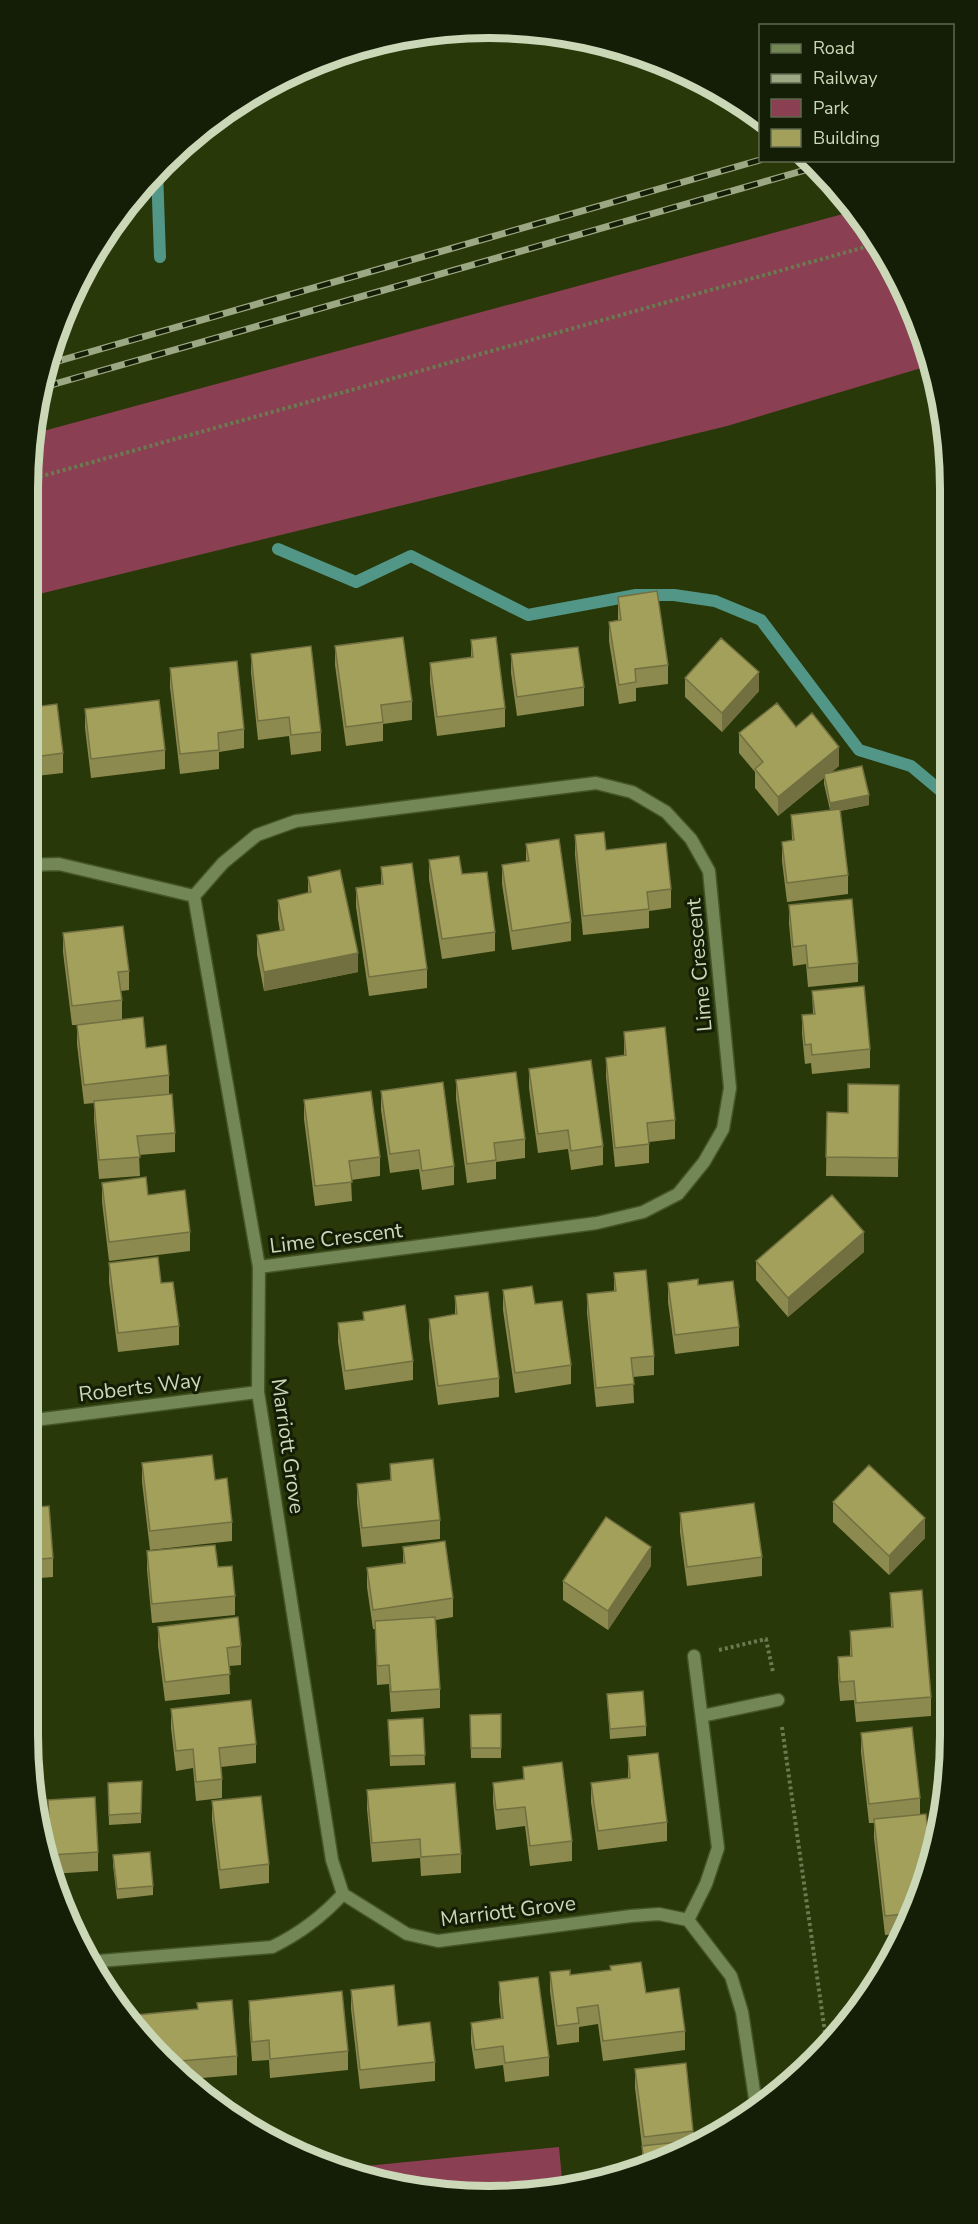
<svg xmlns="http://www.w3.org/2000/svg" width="978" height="2224" viewBox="0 0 978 2224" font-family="'Nunito Sans',sans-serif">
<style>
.green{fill:#8a4052}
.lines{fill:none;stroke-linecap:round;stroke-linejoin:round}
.stream{stroke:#529687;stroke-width:12}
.minor-casing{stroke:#455528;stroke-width:15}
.path{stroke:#6b7a51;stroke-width:4;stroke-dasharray:3 3;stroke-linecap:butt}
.minor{stroke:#738655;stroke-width:12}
.rail-casing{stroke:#9aa884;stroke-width:7}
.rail{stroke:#141d05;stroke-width:4.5;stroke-dasharray:14;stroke-linecap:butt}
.wall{fill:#8c8a4f}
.shaded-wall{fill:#727040}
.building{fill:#a3a05c;stroke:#727040;stroke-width:1.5}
.labels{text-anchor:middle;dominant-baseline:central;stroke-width:6;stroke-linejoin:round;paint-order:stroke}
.street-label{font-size:21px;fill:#cad8b8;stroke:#141d05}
.rim{fill:none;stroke:#cad8b8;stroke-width:8}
</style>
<rect width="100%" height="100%" fill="#283808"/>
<!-- green -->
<path class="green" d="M854 211 904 285 928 366 727 426 27 597V489L36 433Z
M559 2147 563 2190 550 2193 399 2188 346 2168Z"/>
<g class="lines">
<!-- stream -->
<path class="stream" d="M157 170 160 257
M278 549 356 582 411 556 528 615 636 595H674L715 601 761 620 859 750 911 766 948 797"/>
<defs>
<path id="minor" d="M27 865 59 864 194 896
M194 896 259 1267 258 1392 332 1860 343 1894 407 1934 438 1941 631 1916 659 1914 688 1920 731 1976 742 2012 756 2105
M194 896 223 863 257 835 296 821 596 783 632 792 666 812 691 839 709 871 730 1088 723 1129 704 1162 678 1194 643 1212 597 1223 259 1267
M27 1421 258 1392
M702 1716 778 1700
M688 1920 706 1884 718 1848 694 1656
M87 1962 272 1947C301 1933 322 1917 343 1894"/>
</defs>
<!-- minor casing -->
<use href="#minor" class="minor-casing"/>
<!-- path -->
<path class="path" d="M28 480 876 244
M719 1650 766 1639 773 1672
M782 1727 827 2047"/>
<!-- minor -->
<use href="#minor" class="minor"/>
<defs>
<path id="rail" d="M48 364 760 160
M44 387 816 167"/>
</defs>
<!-- rail casing -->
<use href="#rail" class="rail-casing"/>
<!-- rail -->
<use href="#rail" class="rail"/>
</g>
<!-- wall -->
<path class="wall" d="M618 597 668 665V684L636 688V701L619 704 609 641V622L618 620Z
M471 640 505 708V727L437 736 430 682V663L471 658Z
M335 646 412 701V720L383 724V741L346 746 335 665Z
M251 654 321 732V751L291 755 289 736 258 740 251 673Z
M511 654 584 687V706L517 716 511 673Z
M170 668 244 729V748L219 752V769L180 774 170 687Z
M685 678 759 691 722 732 685 697Z
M27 708 63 753V773L27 777Z
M85 709 165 750V769L91 778 85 728Z
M796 727 839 766 831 772 869 805 840 811 848 875V894L787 902 782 861V842L792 840 791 815 830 810 824 784V778L778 816 755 788V772L739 753V733Z
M575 835 606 850 671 889V908L649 911V928L583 935 575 855Z
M526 844 571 922V941L512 950 502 884V865L526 862Z
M429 860 462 874 495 932V951L442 959 429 879Z
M381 867 427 969V988L369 996 356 907V888L381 885Z
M308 877 358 972 264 991 257 954V935L280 931 278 919V900L308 893Z
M789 905 858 963V982L808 987 806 964 793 966 789 924Z
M63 933 129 971V990L121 991 122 1000V1019L169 1075V1094L175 1133V1152L139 1155 140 1176 99 1179 94 1120V1103L84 1104 77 1044V1025H72L63 952Z
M812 991 870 1049V1068L812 1074 811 1063 805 1064 802 1034V1015L813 1014Z
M624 1032 675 1120V1139L649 1142V1163L615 1167 606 1077V1058L624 1056Z
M529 1069 603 1146V1165L571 1170 568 1149 538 1153 529 1088Z
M456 1080 525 1139V1158L496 1162V1179L467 1183 456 1099Z
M899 1085 898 1177 826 1176 827 1112 848 1113Z
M381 1091 454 1166V1185L422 1190 419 1169 390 1173 381 1110Z
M304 1100 380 1157V1176L351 1180 352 1201 315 1206 304 1119Z
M102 1183 148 1195 190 1232V1251L109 1261 102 1202Z
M864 1252 788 1317 756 1280V1261Z
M27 1258 32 1297V1316L27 1317Z
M109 1263 161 1283 179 1326V1345L118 1352 109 1282Z
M614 1273 654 1356V1375L633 1377 634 1403 596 1407 587 1313V1294L614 1291Z
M668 1283 698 1285 739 1327V1346L675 1354 668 1302Z
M503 1290 535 1304 571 1365V1384L515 1393 503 1310Z
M455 1296 499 1378V1397L438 1405 429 1338V1319L455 1315Z
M363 1312 413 1361V1380L345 1390 338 1342V1323L363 1320Z
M142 1463 215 1480 232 1522V1541L150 1550 142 1482Z
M390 1464 440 1520V1539L362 1547 357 1503V1484L390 1480Z
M833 1502 925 1538 889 1575 833 1522Z
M27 1508 53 1558V1577L27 1579Z
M680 1513 762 1557V1576L687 1586 680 1532Z
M403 1547 453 1598V1617L436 1620 440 1689V1708L391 1712 389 1684 377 1685 375 1629H373L367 1587V1568L403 1563Z
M147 1551 218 1567 235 1596V1615L152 1623 147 1570Z
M651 1566 608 1630 563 1600V1581Z
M890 1593 931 1697V1716L856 1722 854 1700 840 1701 838 1676V1657L850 1656V1631L891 1627Z
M158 1627 241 1646V1665L229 1666 230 1694 165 1701 158 1646Z
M607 1694 646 1726V1736L610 1739Z
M171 1709 256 1744V1763L221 1767 222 1779V1798L196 1801 193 1768 176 1771 171 1728Z
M501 1714V1758H471L470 1715Z
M423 1718 425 1765 390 1766 388 1720Z
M861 1733 920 1798V1814L926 1884 904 1933 885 1935 874 1838V1823H869L861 1752Z
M628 1756 667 1822V1841L598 1850 591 1802V1783L628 1778Z
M523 1767 572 1841V1861L530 1866 525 1826 496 1830 493 1802V1783L523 1780Z
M142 1781 141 1823 109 1825 108 1793Z
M367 1790 461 1854V1873L421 1876 420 1858 372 1862 367 1809Z
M48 1800 98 1852V1871L51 1874 48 1819Z
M212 1801 269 1864V1883L220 1889 212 1820Z
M113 1855 153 1886V1895L117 1899 113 1865Z
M610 1966 646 1993 685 2031V2050L603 2061 598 2024 579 2027V2042L557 2045 550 1991V1972L570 1975 610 1970Z
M499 1982 549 2057V2076L505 2082 503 2065 475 2069 471 2042V2023L501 2019 499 2001Z
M351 1990 398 2026 435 2062V2081L360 2089 351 2009Z
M249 2001 348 2051V2070L270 2078 269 2060 252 2061 249 2020Z
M197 2003 237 2056V2075L190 2079 141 2039 136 2031V2015L197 2009Z
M635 2069 693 2131V2140L697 2146 643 2170 642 2146 635 2088Z"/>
<!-- shaded-wall -->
<path class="shaded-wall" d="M759 672V691L722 732V713Z
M839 747V766L825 778 824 774V778L778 816V797Z
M869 795V805L830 813V803Z
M358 953V972L264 991V972Z
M864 1232V1252L788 1317V1298Z
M925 1518V1538L889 1575V1556Z
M651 1547V1566L608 1630V1611Z"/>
<!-- building -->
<path class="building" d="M657 591 668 665 635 669 636 682 619 685 609 622 621 620 618 597Z
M403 637 412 701 381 705 383 722 346 727 335 646Z
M496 637 505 708 437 717 430 663 473 657 471 640Z
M721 638 759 672 722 713 685 678Z
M311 646 321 732 291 735 289 717 258 721 251 654Z
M578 647 584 687 517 697 511 654Z
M237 661 244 729 218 733 219 750 180 754 170 668Z
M159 700 165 750 91 759 85 709Z
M777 703 796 727 812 713 839 747 778 797 755 769 763 762 739 733Z
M57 704 63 753 27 758V708Z
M862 766 869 795 830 803 824 774Z
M840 809 848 875 787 883 782 842 794 840 791 815Z
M604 832 606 850 666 843 671 889 647 892 649 909 583 916 575 835Z
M559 839 571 922 512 931 502 865 529 861 526 844Z
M459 856 462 874 487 872 495 932 442 939 429 860Z
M412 863 427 969 369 977 356 888 383 884 381 867Z
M340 870 358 953 264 972 257 935 284 930 278 900 311 892 308 877Z
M852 899 858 963 808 968 806 945 793 947 789 905Z
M123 926 129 971 118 972 122 1000 72 1006 63 933Z
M864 986 870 1049 812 1055 811 1044 805 1045 802 1015 815 1014 812 991Z
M143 1017 146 1048 166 1045 169 1075 84 1085 77 1025Z
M665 1027 675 1120 647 1123 649 1144 615 1148 606 1058 626 1055 624 1032Z
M591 1060 603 1146 571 1151 568 1130 538 1134 529 1069Z
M516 1072 525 1139 494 1143 496 1160 467 1164 456 1080Z
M443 1082 454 1166 422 1171 419 1150 390 1154 381 1091Z
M848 1084 899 1085 898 1158 826 1157 827 1112 848 1113Z
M371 1091 380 1157 349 1161 352 1182 315 1186 304 1100Z
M172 1094 175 1133 137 1136 140 1157 99 1160 94 1101Z
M146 1177 148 1195 185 1190 190 1232 109 1242 102 1183Z
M832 1195 864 1232 788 1298 756 1261Z
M158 1257 161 1283 173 1282 179 1326 118 1333 109 1263Z
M27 1258 32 1297H27Z
M646 1270 654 1356 631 1358 634 1384 596 1388 587 1294 616 1291 614 1273Z
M698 1279V1285L733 1281 739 1327 675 1335 668 1283Z
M532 1286 535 1304 562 1301 571 1365 515 1373 503 1290Z
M488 1292 499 1378 438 1386 429 1319 457 1314 455 1296Z
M405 1305 413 1361 345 1371 338 1323 364 1320 363 1312Z
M212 1455 215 1480 227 1478 232 1522 150 1531 142 1463Z
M433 1459 440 1520 362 1528 357 1484 391 1480 390 1464Z
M869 1465 925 1518 889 1556 833 1502Z
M754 1503 762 1557 687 1567 680 1513Z
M49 1506 53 1558 27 1560V1508Z
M606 1517 651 1547 608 1611 563 1581Z
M445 1541 453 1598 373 1610 367 1568 405 1563 403 1547Z
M215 1545 218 1567 232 1566 235 1596 152 1604 147 1551Z
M922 1590 931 1697 856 1703 854 1681 840 1682 838 1657 852 1656 850 1631 893 1627 890 1593Z
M238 1617 241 1646 227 1648 230 1674 165 1682 158 1627Z
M435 1617 440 1689 391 1692 389 1665 377 1666 375 1621Z
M643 1691 646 1726 610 1729 607 1694Z
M251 1700 256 1744 219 1748 222 1779 196 1782 193 1749 176 1751 171 1709Z
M501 1714V1748H471L470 1715Z
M423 1718 425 1755 390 1756 388 1720Z
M912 1727 920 1798 869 1804 861 1733Z
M658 1753 667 1822 598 1831 591 1783 630 1778 628 1756Z
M562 1762 572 1841 530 1846 525 1807 496 1810 493 1783 524 1779 523 1767Z
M142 1781 141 1813 109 1815 108 1783Z
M455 1783 461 1854 421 1857 420 1839 372 1843 367 1790Z
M261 1796 269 1864 220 1870 212 1801Z
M95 1797 98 1852 51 1855 48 1800Z
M926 1814 931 1858 926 1884 913 1913 885 1916 874 1819Z
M150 1852 153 1886 117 1889 113 1855Z
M641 1962 646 1993 679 1988 685 2031 603 2041 598 2005 577 2008 579 2023 557 2026 550 1972 570 1970V1975L611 1970 610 1966Z
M538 1977 549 2057 505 2063 503 2046 475 2050 471 2023 503 2018 499 1982Z
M394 1985 398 2026 430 2022 435 2062 360 2070 351 1990Z
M342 1991 348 2051 270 2059 269 2040 252 2042 249 2001Z
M232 2000 237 2056 169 2062 141 2039 137 2034 136 2015 198 2009 197 2003Z
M686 2063 693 2131 644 2137 635 2069Z
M696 2140 697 2146 645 2169 642 2146Z"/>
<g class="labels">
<!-- street labels -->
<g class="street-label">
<text transform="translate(699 965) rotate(-95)">Lime Crescent</text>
<text transform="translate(336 1238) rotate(-7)">Lime Crescent</text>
<text transform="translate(140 1387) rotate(-7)">Roberts Way</text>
<text transform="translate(288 1446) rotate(82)">Marriott Grove</text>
<text transform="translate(508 1911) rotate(-7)">Marriott Grove</text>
</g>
</g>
<!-- crop -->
<path d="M0 0H978V2224H0ZM489 38H489A451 451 0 0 1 940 489V1735A451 451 0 0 1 489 2186H489A451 451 0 0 1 38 1735V489A451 451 0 0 1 489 38Z" fill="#141d05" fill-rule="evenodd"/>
<path class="rim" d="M489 38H489A451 451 0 0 1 940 489V1735A451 451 0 0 1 489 2186H489A451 451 0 0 1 38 1735V489A451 451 0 0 1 489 38Z"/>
<!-- legend -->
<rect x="759" y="24" width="195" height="138" fill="#141d05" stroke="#5d684d" stroke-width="1.5"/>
<rect x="771" y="44" width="30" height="9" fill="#738655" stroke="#5d684d" stroke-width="1.5"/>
<text x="813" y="54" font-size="18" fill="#cad8b8">Road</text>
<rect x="771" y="74" width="30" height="9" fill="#9aa884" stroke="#5d684d" stroke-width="1.5"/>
<text x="813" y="84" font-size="18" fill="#cad8b8">Railway</text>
<rect x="771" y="99" width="30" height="18" fill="#8a4052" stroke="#5d684d" stroke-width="1.5"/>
<text x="813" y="114" font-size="18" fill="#cad8b8">Park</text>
<rect x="771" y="129" width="30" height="18" fill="#a3a05c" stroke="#5d684d" stroke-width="1.5"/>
<text x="813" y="144" font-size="18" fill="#cad8b8">Building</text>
</svg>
